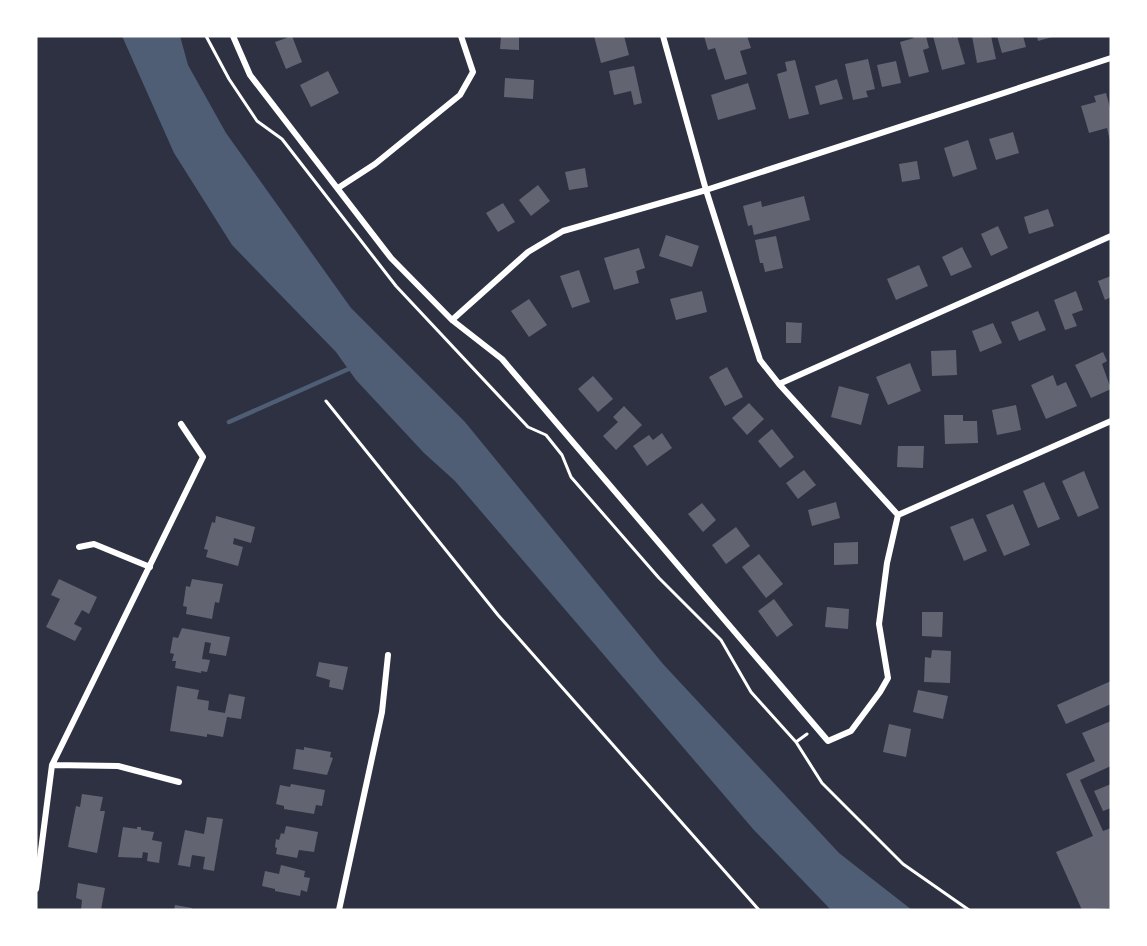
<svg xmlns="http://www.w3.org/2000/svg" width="1147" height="946" viewBox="0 0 1147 946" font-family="'Titillium Web',sans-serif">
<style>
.water{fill:#4f5d75}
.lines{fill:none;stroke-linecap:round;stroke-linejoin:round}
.stream{stroke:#4f5d75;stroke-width:4.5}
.building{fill:#626471}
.path{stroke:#fff;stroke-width:3}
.minor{stroke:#fff;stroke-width:6}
</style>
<rect width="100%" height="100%" fill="#2d3142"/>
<!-- water -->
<path class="water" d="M122 36H180L188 65 226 133 351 308 465 422 663 664 839 853 912 910H831L753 829 455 481 424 453 356 380 336 352 232 245 174 153Z"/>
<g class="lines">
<!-- stream -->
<path class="stream" d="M229 422 353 367"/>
</g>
<!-- building -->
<path class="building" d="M292 36 302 62 286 69 275 42Z
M501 36H519V50L500 49Z
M594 36H624L629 55 601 63Z
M704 36H747L751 48 740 51 747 74 725 80 715 48 708 50Z
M913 36H926L929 48 923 50 929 72 909 77 900 42 914 38Z
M933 36H951L952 38 957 36 965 64 942 70Z
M972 36H991L996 59 977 63Z
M997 36H1023L1026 47 1002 53Z
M1037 36H1052V37L1038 41Z
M868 59 875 89 866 91 868 97 853 100 845 64Z
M795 60 809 114 789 119 777 74 787 71 785 62Z
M896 61 901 83 882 87 877 65Z
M634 66 642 103 634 105 631 91 614 95 609 71Z
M328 71 339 93 311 107 300 85Z
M505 78 534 80 533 99 504 97Z
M837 79 843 99 820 105 815 86Z
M748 83 756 109 718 120 711 95Z
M1106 93 1111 111 1110 141 1107 128 1089 133 1081 106 1096 102 1094 96Z
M1013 132 1019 153 996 160 989 139Z
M968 140 977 169 953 177 944 148Z
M917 161 920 179 902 182 899 164Z
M585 168 588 187 569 190 565 172Z
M538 185 550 201 531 216 519 200Z
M804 196 810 220 754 235 752 225 748 226 743 206 761 201 762 207Z
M503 203 515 222 498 232 486 213Z
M1048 209 1054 226 1029 234 1024 217Z
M998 226 1008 248 991 256 981 234Z
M666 235 699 246 692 267 659 256Z
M776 236 783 268 765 272 763 263H760L755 240Z
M962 247 972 267 951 276 942 257Z
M639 248 645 268 636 271 639 283 614 290 604 258Z
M919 265 928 286 896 300 887 279Z
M579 270 590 302 572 308 560 276Z
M1111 276V297L1105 300 1098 281Z
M702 291 707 312 676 320 670 299Z
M1076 291 1083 310 1072 314 1077 326 1065 330 1054 300Z
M529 299 547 325 529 337 511 311Z
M1038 311 1046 330 1019 341 1011 322Z
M786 322 802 323 801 343H786Z
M993 323 1002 343 980 352 972 331Z
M956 350 957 375 932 376 931 351Z
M1103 352 1107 361 1102 364 1111 389 1091 398 1075 365Z
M910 363 921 391 888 405 876 377Z
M727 367 743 397 725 406 709 377Z
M1053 375 1057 386 1066 382 1077 406 1046 419 1031 385Z
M593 376 613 399 598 412 578 389Z
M839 386 869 394 861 425 831 417Z
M749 403 764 419 747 435 732 418Z
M1016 405 1021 430 997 435 992 410Z
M624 406 642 425 616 450 603 436 618 422 613 417Z
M944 415H963V421H977L978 443 945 444Z
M772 429 794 457 780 468 758 441Z
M662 433 672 448 647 466 633 446 649 435 653 440Z
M898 446H924L923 468 897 467Z
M804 470 816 485 798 499 786 483Z
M1084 471 1099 508 1078 517 1062 481Z
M1044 482 1060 519 1038 528 1023 491Z
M836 502 840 518 812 526 808 510Z
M702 503 716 520 703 532 688 514Z
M1013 504 1030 545 1004 556 986 515Z
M216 516 255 527 251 543 234 538 233 544 243 547 238 566 206 557 208 550 204 549 212 522 215 523Z
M973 518 987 551 964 561 950 527Z
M736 527 750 546 726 564 712 545Z
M858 542V564L834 565V543Z
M759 554 783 584 766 598 742 567Z
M59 579 97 597 89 614 82 610 74 624 82 628 75 641 46 627 60 599 51 595Z
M192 579 223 584 219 603 215 602 212 619 186 614 187 607 183 606 184 600 186 586 190 587Z
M774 599 793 625 777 637 758 611Z
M827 607 849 609 848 629 825 627Z
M922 612H943L942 637 922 636Z
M182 628 230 637 226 656 209 653 211 643 205 642 202 659 210 660 207 672 201 671V673L175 668 176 661H172L174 654 170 653 173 637 178 638Z
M932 650 951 651 950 683 924 682 925 657 931 658Z
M319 662 348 667 343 690 329 687 330 680 316 676Z
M1111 681V704L1066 724 1057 705Z
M177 686 199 690 197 699 209 701 208 710 225 713 229 694 245 697 241 719 227 717 223 737 207 734V737L170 731Z
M918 690 948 696 943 719 913 712Z
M1111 721V766L1080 780 1103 831 1111 828V908L1082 910 1056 852 1093 836 1066 774 1095 761 1082 733Z
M889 724 911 729 906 757 883 752Z
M304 747 331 752 330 757 333 758 327 775 293 769 296 749 304 750Z
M291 784 325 790 322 806 316 805 314 814 284 809V806L276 804 280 785 290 787Z
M1111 784V808L1103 811 1094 791Z
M82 794 103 797 100 811H105L97 853 68 847 76 806 80 807Z
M207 817 223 819 214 871 203 869 205 857 192 855 190 867 178 865 185 830 204 834Z
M286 826 318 832 314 852 299 850 297 858 276 854 277 848 275 847 276 839 279 840 281 833 284 834Z
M123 827 137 829V827H141V830L154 832 152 840 162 842 159 863 147 861 148 853 143 852 142 858 118 857Z
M281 865 305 871 304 877 310 878 307 892 301 890 300 896 275 891V889L262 886 265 871 279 874Z
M78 883 105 888 101 910H81L82 900 76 898Z
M175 905 192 908V910H174Z"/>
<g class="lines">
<!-- path -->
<path class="path" d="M206 36 229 79 257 121 282 139 396 286 528 427 546 435 562 455 571 477 659 578 721 640 751 692 796 742 822 783 903 864 969 910
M326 401 498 615 759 910
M796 742 807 734"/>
<!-- minor -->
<path class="minor" d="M233 36 250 75 391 258 452 320 502 359 828 741 851 731 880 692 888 678 879 624 887 563 898 515 1111 421
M663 36 706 190 760 360 779 384 898 515
M338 188 375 164 460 95 473 72 461 36
M452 320 528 252 563 231 706 190 1111 58
M779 384 1111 236
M79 547 94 544 150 567
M52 765 118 766 179 782
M36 889 52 765 203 457 181 424
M339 910 382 712 388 655"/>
</g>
<!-- border -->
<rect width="1147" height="946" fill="none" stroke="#ffffff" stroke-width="75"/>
</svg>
